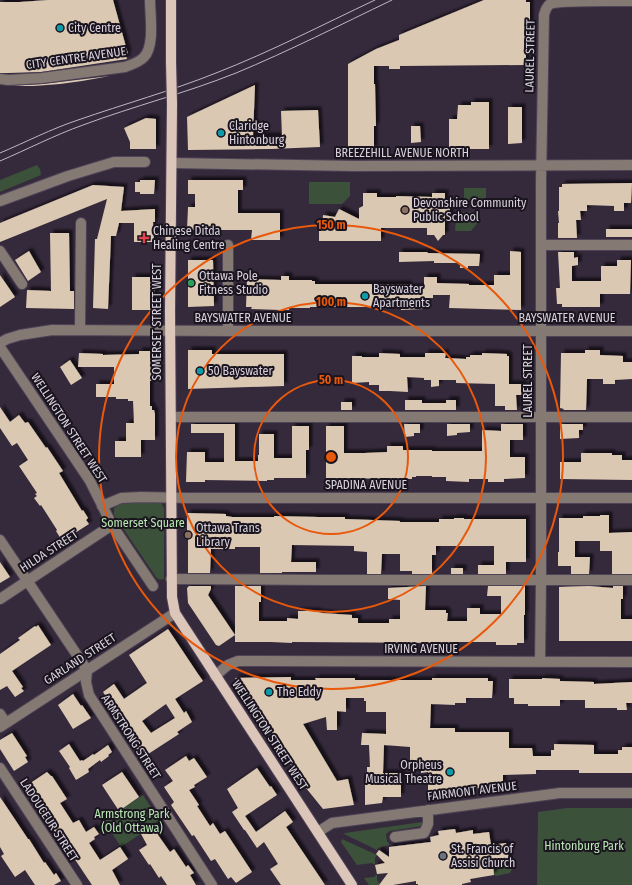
<svg xmlns="http://www.w3.org/2000/svg" width="632" height="885" viewBox="0 0 632 885" font-family="'Fira Sans Condensed',sans-serif">
<style>
.green{fill:#3c513a}
.building{fill:#dbc8b3;fill-rule:evenodd;filter:url(#shadow)}
.lines{fill:none;stroke-linecap:round;stroke-linejoin:round}
.minor-casing{stroke:#4f4456;stroke-width:12}
.major-casing{stroke:#4f4456;stroke-width:12}
.minor{stroke:#857974;stroke-width:10}
.major{stroke:#dcc5b9;stroke-width:10}
.tram{stroke:#bfb7c4;stroke-width:1}
.major-bridge-casing{stroke:#4f4456;stroke-width:12;stroke-linecap:butt}
.major-bridge{stroke:#dcc5b9;stroke-width:10}
.ring{fill:none;stroke:#e8590c;stroke-width:2}
.culture-dot{fill:#0f9aa8;stroke:#19141d;stroke-width:1.5}
.education-dot{fill:#8d6e63;stroke:#19141d;stroke-width:1.5}
.health-dot{fill:#e0444e;stroke:#19141d;stroke-width:1.5}
.leisure-dot{fill:#2e9e5b;stroke:#19141d;stroke-width:1.5}
.worship-dot{fill:#6b7280;stroke:#19141d;stroke-width:1.5}
.labels{text-anchor:middle;dominant-baseline:central;stroke-width:4;stroke-linejoin:round;paint-order:stroke}
.poi-label{font-size:12px;fill:#d9d2de;stroke:#19141d;text-anchor:start}
.street-label{font-size:12px;fill:#d9d2de;stroke:#19141d}
.park-label{font-size:12px;fill:#b9e8b4;stroke:#19141d}
.centre{fill:#e8590c;stroke:#19141d;stroke-width:2}
.ring-label{font-size:12px;text-anchor:middle;font-weight:bold;fill:#e8590c;stroke:#19141d;stroke-width:4;stroke-linejoin:round;paint-order:stroke}
</style>
<defs>
<filter id="shadow"><feDropShadow dx="3.5" dy="-3.5" stdDeviation="1" flood-color="#0009"/></filter>
</defs>
<rect width="100%" height="100%" fill="#35293c"/>
<!-- green -->
<path class="green" d="M37 165 40 169 41 175 0 192V180Z
M309 182H350V196L342 204H309Z
M464 188H486V201L464 200Z
M461 212H478V222L471 231H455L456 218Z
M156 501 161 503 164 508V579C160 580 159 580 156 577L114 515V508L120 504Z
M143 795 160 821 121 847 104 821Z
M567 808H632V885H537L538 812Z
M422 822V826L390 831 386 834 387 841 390 845 378 848 377 850 344 834 345 833Z
M342 839 377 855 375 858V865L372 863 357 865 341 842Z
M511 860 512 869 510 873 496 876 494 875 493 863Z
M377 874V880L380 884 379 885H369L364 878 374 877Z"/>
<!-- building -->
<path class="building" d="M48 0H113L128 54 126 55 127 59 41 72 8 73H0V2H20Z
M484 0H526V2H530V55H526V65L400 66V69H389V66H374V84H375L376 126H374V149H348V64L376 49 399 40V35Z
M110 76 82 81 60 84 34 86H9L43 84Z
M255 85 253 136H282L281 111 318 110 320 147 271 149 188 150 187 117Z
M471 102H489V149H449V119H457L458 105H471Z
M508 107H522V143L508 144Z
M146 118 156 119V149H130V142L124 128Z
M411 126H420L421 142 411 143Z
M140 180H155L154 194H140V192H135V182H140Z
M188 180H243V190H238V213H280V240H251L252 230H187L188 207H195V194H188Z
M632 183 631 203H624V211H614V206L587 205V211H580L581 220H576L577 238H558V223H559L558 211H559V187H562V184Z
M93 185 124 187 121 211 155 209V222H153L154 242H134V223H119L116 236H111L108 309 93 308 95 239H97L107 199 0 242V223Z
M363 193H377V197H396V196L432 197V193H445V207H450V216L449 217H445V235H443L438 241 434 235H427V228H381V241H319V230L322 229 323 215 335 217 339 209 359 219V208L363 206Z
M606 229H632V237H606Z
M50 233H69L70 291H74V309L26 308 27 290 51 291Z
M29 251 41 272 28 281 15 260Z
M510 251 521 252V310L449 308 450 295H433V298H424L423 309 401 310V307H310V308H289V310H281L251 309 252 307H246L247 279 281 280V276H289V280H312V281H315V284H408V287H424V277H437V283L469 284V285H494V275H510Z
M399 252H428L427 253 480 254 479 266H468V268H460V263H434V261L399 262Z
M558 252H574V258L578 257V265L572 266V281H601V266H617V260H631L630 294H600V307H562V304H557L556 288H560Z
M188 260H213L214 306 188 307Z
M0 275 15 297 0 307Z
M132 277H155V310H132Z
M188 350H212V354H284V386L188 389Z
M585 350H600V355L623 356V362H632V379L615 380V384H603V379H587L586 410H563L564 409 560 408 561 353H585Z
M139 351H153V381H150V406H152V410H154L155 414V440H141V457H115V441H126V423H134L133 401H128V399H116V397H96V384H114V367H78L79 353 103 354V355L139 354Z
M379 353 400 354V357H425V353H446L445 358 466 359V357H470V355H482V353L507 354V356H509V384H523V395H516L517 410H505V406H495V384L456 383V380H439V386L431 387V380H424V378L407 377 408 392 390 391H379V385H369V382L352 383V356H362V357H379Z
M70 360 82 378 71 385 60 367Z
M405 400H422V403H446V400H456V410H405Z
M341 402H352V410H341Z
M0 407 10 422 19 415 25 423 28 422 46 448 47 447 63 471 59 473 82 511 83 510 88 518 86 520 89 524 67 538 65 536 61 539 56 531 57 530 41 505 40 506 34 498 37 496 35 494 37 493 19 466 28 460 17 443 12 446 0 428Z
M191 424H235V461H258V455H259V434H274V458H292V426H309V450H306V478H274V480H267V481L205 480V482H186L187 452H205V462H224V433H191Z
M404 424H420V433H414V436L405 437Z
M447 424H470V432L457 433V435L447 436Z
M501 424H523V440H510V457H525V478L504 479V482H488V479H469V482L446 481V477H432V476H416V477H412V479L326 478V426H344V453H365L387 452V446H403V450H432V451H482V430L501 431Z
M560 424H583V430H579V438L560 439Z
M581 453H612V455H622V460H632V480L560 479V462H581Z
M187 513 226 514V516L232 517H274V516L318 517H345V519L400 521V522H439V519H454V518H464V519H526V562H506V574H478V565H494V546H436V555H432V574H412V571H400V554H382L381 574H367V552L354 551V546L292 545 291 562H316V572H282V573H260V547H235V549H211L210 573H188V539H187Z
M600 515H609V533L632 532V574H612V551H600V541H575V557H590L589 574H571V566H558V552H559V518H583V516H600Z
M0 562 10 577 0 583Z
M451 568H463V574H451Z
M189 586H211V589L208 595 235 635 219 646 216 645 188 603 187 588Z
M235 586H261V602H259V621H287V618L298 619V611H315L322 613 352 615V618H358V623H389V619H400V600L388 599V588L426 586 425 610H446V613H448L447 621H467V608H480V614H501V596H487L488 586H525V615H524V643H517V645H496V642H455V643H449L292 642V643L271 642H235Z
M589 586 613 588V586H623V599H621V619H632V641H559V587Z
M38 625 51 645 12 671 23 687 21 688 24 691 15 697 7 686 0 690V654L20 640 18 638 21 636 35 626 36 627Z
M168 629 198 674 203 681 175 699 184 713 186 711 192 722 177 732 179 734 142 758 111 713 113 711 106 699 107 698 103 692 114 684 124 699 147 683 129 655ZM166 704 175 718 151 733 142 721Z
M291 677V680H316L315 678H355V680H432V678H488V681H493L492 698H466V703H455V705L431 704 430 728H455V732H509V748H532L533 756H551V750H554V744L594 745V754H618V750H622V747H632V773H579V770H536V774L503 775V785L455 791V792L428 796V772L421 773V770H410V747L384 745 383 773H401V797H383L382 803 365 805V772H367V767H370L369 745H361L362 733 386 734V712H366V701H364V698H346V712L337 711V730H327L326 717 303 724 337 781 348 779 354 805 323 809 306 788 283 753 285 752 235 678Z
M542 678 560 679V681L594 682V684L632 682V703H626L627 710H617V708H585V700H560V706H528V704H514V698H509V679H542Z
M73 694 81 706 82 705 91 718 73 729 58 705Z
M12 733 27 756 25 757 28 762 14 771 0 749V740Z
M69 744 80 761 82 760 83 761 93 754 94 755 108 745 112 752 108 755 109 756 101 762 100 760 88 769 89 772 76 780 69 768 70 767 59 751Z
M186 756 189 761 194 758 207 777 194 785 195 787 189 790 199 805 197 806 210 826 213 823 220 834 225 831 252 872 236 883 231 877 228 879 215 859 211 861 194 835 192 836 171 805 174 802 164 787 173 781 165 770Z
M257 768 270 787 271 786 277 795 245 816 256 832 285 811 293 822 286 827 325 885H281L270 869 278 864 264 842 257 848 245 830H244L232 812 238 808 227 789Z
M47 772 51 776H52L67 799 60 803 73 823 79 820 86 832 94 827 99 834 94 837 95 839 89 843 100 860 120 847 128 859 112 870 120 885H92L62 840 61 841 37 805 33 798 34 797 26 786Z
M122 772 139 797 119 811 102 785Z
M0 797 28 839H29L44 863 45 862 54 875 56 873 61 881 54 885H35L25 870 15 877 1 856 4 854 0 847Z
M154 825 159 834 158 835 170 852 174 849 186 867 188 865 194 873 190 875 196 885H167L161 876 159 878 150 864 149 865 139 850 147 845 141 834Z
M455 829 456 833 473 830V834L489 832 491 845 506 843 509 860 493 863 494 875 470 879 471 882 462 884V885H418V884H416V881L393 885H379L388 873 377 874 375 865 385 863 376 854 379 850 389 857V847L431 842 430 837 439 835 438 831Z"/>
<g class="lines">
<defs>
<path id="minor" d="M0 79 8 80 42 78 125 67C131 65 140 62 144 57 155 46 150 15 150 0
M172 163 354 166 632 165
M0 201 68 176 114 162H145
M541 245H632
M0 251 22 284
M80 330 81 223
M228 331V245
M0 343 7 339 20 335 52 330 228 331H632
M0 347 90 481 112 525 153 586
M171 417H632
M102 506 121 498 141 497 189 498H632
M0 540 87 670 86 682 89 695 212 885
M171 579 325 580H632
M0 599 112 525
M540 662 541 580V181L544 15C545 11 546 7 550 4 558 0 618 1 632 1
M215 676 228 665 238 661 632 662
M0 714 6 723
M0 727 175 613
M0 768 77 885
M318 832 332 823 560 793H632
M395 837 424 833 428 824V810"/>
<path id="major" d="M171 0V62
M172 104 170 311 172 597 175 613 352 885"/>
</defs>
<!-- minor casing -->
<use href="#minor" class="minor-casing"/>
<!-- major casing -->
<use href="#major" class="major-casing"/>
<!-- minor -->
<use href="#minor" class="minor"/>
<!-- major -->
<use href="#major" class="major"/>
<!-- tram -->
<path class="tram" d="M0 153C26 142 51 129 78 120 124 104 171 91 216 73 270 52 322 25 375 0
M0 161C28 149 55 135 83 125 134 106 186 93 236 73 289 51 340 25 392 0"/>
<defs>
<path id="major-bridge" d="M171 62 172 104"/>
</defs>
<!-- major-bridge casing -->
<use href="#major-bridge" class="major-bridge-casing"/>
<!-- major-bridge -->
<use href="#major-bridge" class="major-bridge"/>
</g>
<!-- distance rings -->
<g class="ring">
<circle cx="331" cy="457" r="77"/>
<circle cx="331" cy="457" r="155"/>
<circle cx="331" cy="457" r="232"/>
</g>
<!-- markers -->
<g class="culture-dot">
<circle cx="60" cy="28" r="4"/>
<circle cx="221" cy="133" r="4"/>
<circle cx="365" cy="296" r="4"/>
<circle cx="200" cy="371" r="4"/>
<circle cx="269" cy="692" r="4"/>
<circle cx="450" cy="772" r="4"/>
</g>
<g class="education-dot">
<circle cx="405" cy="210" r="4"/>
<circle cx="188" cy="535" r="4"/>
</g>
<path class="health-dot" d="M142 232h4v4h4v4h-4v4h-4v-4h-4v-4h4z"/>
<circle class="leisure-dot" cx="191" cy="283" r="4"/>
<circle class="worship-dot" cx="443" cy="856" r="4"/>
<g class="labels">
<!-- poi labels -->
<g class="poi-label">
<text x="68" y="28">City Centre</text>
<text x="229" y="126">Claridge<tspan x="229" dy="14">Hintonburg</tspan></text>
<text x="413" y="203">Devonshire Community<tspan x="413" dy="14">Public School</tspan></text>
<text x="153" y="231">Chinese Ditda<tspan x="153" dy="14">Healing Centre</tspan></text>
<text x="199" y="276">Ottawa Pole<tspan x="199" dy="14">Fitness Studio</tspan></text>
<text x="373" y="289">Bayswater<tspan x="373" dy="14">Apartments</tspan></text>
<text x="208" y="371">50 Bayswater</text>
<text x="196" y="528">Ottawa Trans<tspan x="196" dy="14">Library</tspan></text>
<text x="277" y="692">The Eddy</text>
<text x="442" y="765" text-anchor="end">Orpheus<tspan x="442" dy="14">Musical Theatre</tspan></text>
<text x="451" y="849">St. Francis of<tspan x="451" dy="14">Assisi Church</tspan></text>
</g>
<!-- street labels -->
<g class="street-label">
<text transform="translate(530 56) rotate(-89)">LAUREL STREET</text>
<text transform="translate(76 58) rotate(-8)">CITY CENTRE AVENUE</text>
<text x="402" y="153">BREEZEHILL AVENUE NORTH</text>
<text x="243" y="318">BAYSWATER AVENUE</text>
<text x="567" y="318">BAYSWATER AVENUE</text>
<text transform="translate(157 322) rotate(-90)">SOMERSET STREET WEST</text>
<text transform="translate(528 381) rotate(-90)">LAUREL STREET</text>
<text transform="translate(69 428) rotate(57)">WELLINGTON STREET WEST</text>
<text x="366" y="485">SPADINA AVENUE</text>
<text transform="translate(49 551) rotate(-33)">HILDA STREET</text>
<text x="421" y="649">IRVING AVENUE</text>
<text transform="translate(80 659) rotate(-33)">GARLAND STREET</text>
<text transform="translate(270 735) rotate(57)">WELLINGTON STREET WEST</text>
<text transform="translate(131 737) rotate(57)">ARMSTRONG STREET</text>
<text transform="translate(472 791) rotate(-7)">FAIRMONT AVENUE</text>
<text transform="translate(49 820) rotate(57)">LADOUCEUR STREET</text>
</g>
<!-- park labels -->
<g class="park-label">
<text x="143" y="523">Somerset Square</text>
<text x="132" y="814">Armstrong Park<tspan x="132" dy="14">(Old Ottawa)</tspan></text>
<text x="584" y="846">Hintonburg Park</text>
</g>
</g>
<circle cx="331" cy="457" r="6" class="centre"/>
<g class="ring-label">
<text x="331" y="229">150 m</text>
<text x="331" y="306">100 m</text>
<text x="331" y="384">50 m</text>
</g>
</svg>
